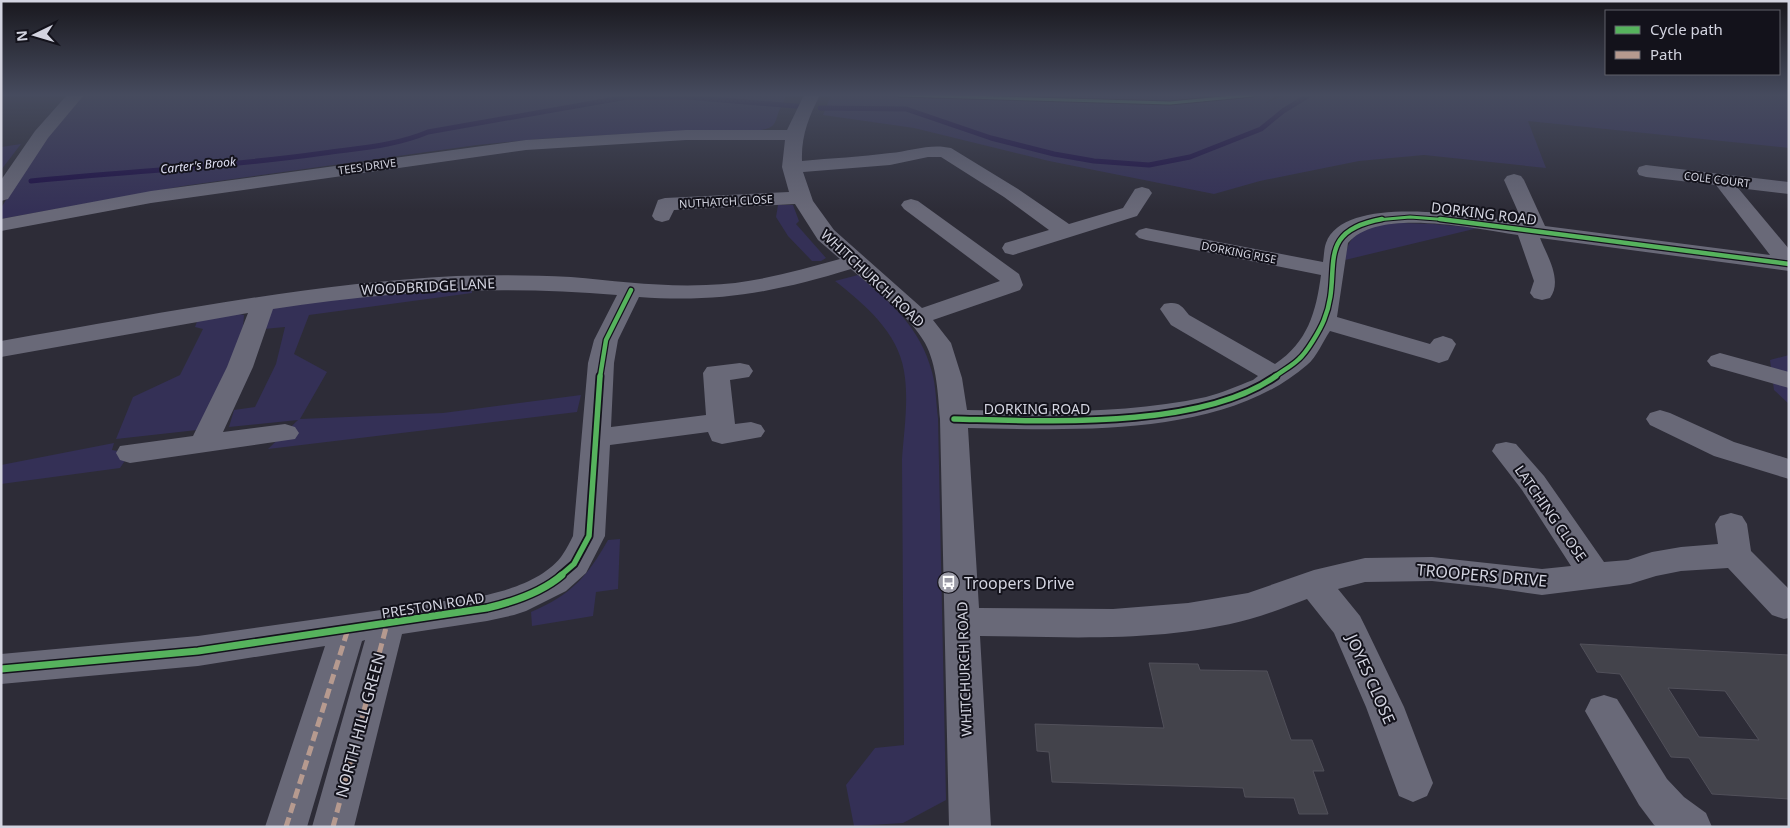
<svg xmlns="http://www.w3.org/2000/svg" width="1790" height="828" viewBox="0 0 1790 828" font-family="'Noto Sans',sans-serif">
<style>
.green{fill:#343056}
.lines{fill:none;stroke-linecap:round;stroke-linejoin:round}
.stream{stroke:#1d0f46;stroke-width:5}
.building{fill:#43434b;stroke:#51505a;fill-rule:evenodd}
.minor{fill:#696978;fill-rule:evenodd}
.quiet{stroke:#b69a8f;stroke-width:5;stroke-dasharray:10 5;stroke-linecap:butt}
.cycleway-far3-casing{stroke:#13121b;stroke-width:5}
.cycleway-far2-casing{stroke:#13121b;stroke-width:7}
.cycleway-far1-casing{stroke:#13121b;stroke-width:9}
.cycleway-casing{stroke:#13121b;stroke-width:10}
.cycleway-far3{stroke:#56b35d;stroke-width:3}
.cycleway-far2{stroke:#56b35d;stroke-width:4.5}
.cycleway-far1{stroke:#56b35d;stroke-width:5.5}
.cycleway{stroke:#56b35d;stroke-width:7}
.labels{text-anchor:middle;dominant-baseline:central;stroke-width:4;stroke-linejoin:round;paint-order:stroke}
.far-street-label{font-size:11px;fill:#d3d4e0;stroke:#13121b}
.far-water-label{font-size:12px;font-style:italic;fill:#e0e0f4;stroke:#13121b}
.street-label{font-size:14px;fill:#d3d4e0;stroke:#13121b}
.near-street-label{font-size:16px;fill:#d3d4e0;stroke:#13121b}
.near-poi-label{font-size:16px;fill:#d3d4e0;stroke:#13121b;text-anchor:start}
</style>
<rect width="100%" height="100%" fill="#2d2c37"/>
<!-- green -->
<path class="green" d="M81 95H786C785 100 783 102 781 107 774 120 779 127 761 130L642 133 539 139 477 145 183 186 1 219V208L28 164 54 127Z
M831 95H1278L1266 103 1284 95H1789V148L1528 121 1546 168 1424 155 1359 161 1260 181 1214 194 1049 161 914 128 823 115Z
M21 144 1 170V147Z
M778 205H793L799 221 796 224 826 258 821 261H812L788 236 776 217Z
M1401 223 1433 224 1478 228 1345 260C1348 227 1372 225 1401 223Z
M858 275C892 304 920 327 932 372 936 386 936 403 938 418L946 800 903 823 854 826 846 785 875 748 904 745 902 459C904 431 909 399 904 371 898 332 864 304 835 281Z
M471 285 472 293 309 315 294 354 327 372 300 419 443 413 581 395 577 412 268 449 298 420 229 427 234 410 255 407 276 364 285 327 264 329 272 309 292 302Z
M233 313 244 315C243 354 215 397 197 430L116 439 133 397 180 375 203 329 195 327 198 319Z
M1789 355V404L1774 390 1770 360Z
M114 443 112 450 130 453 120 468 1 484V465Z
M620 539 618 589 596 592 593 616 532 626 531 612C571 595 587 577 608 540Z"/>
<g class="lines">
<!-- stream -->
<path class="stream" d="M820 108 906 109 991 138 1054 154 1094 161 1149 165 1190 157 1261 129 1283 111 1309 95
M31 181C129 171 227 167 324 153 359 148 395 146 428 132L627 97H686L808 107"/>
</g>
<!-- building -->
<path class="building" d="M1580 644 1789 655V799L1712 794 1689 758 1671 757 1620 674 1597 672ZM1668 688 1725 691 1759 740 1699 737Z
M1149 663 1198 664 1200 670 1267 671 1291 740H1312L1324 771H1313L1328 814H1299L1294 798 1245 797 1243 788 1052 782 1049 752 1037 751 1035 724 1164 728Z"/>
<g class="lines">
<!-- minor -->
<path class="minor" d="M67 95H84L48 138 8 199 1 201V180L35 131Z
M804 95H820C809 116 801 136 802 161 831 158 861 157 890 153 911 151 931 143 951 148L1018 189 1069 224 1123 208 1135 189 1142 187 1149 189 1152 193 1137 216 1013 255 1005 253 1002 248 1005 243 1049 230 1004 197 941 157H928L890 165 803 172 813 201 834 230 922 308 1000 281 904 209 901 205 904 201 911 199 918 201 1019 274 1023 285 1020 290 933 320 951 343 962 378 967 410C1047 412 1127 414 1206 397 1222 393 1237 386 1253 380L1258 376 1171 325 1160 309 1164 304C1177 301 1181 304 1189 315L1275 364C1308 342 1316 312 1321 275L1146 240 1139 238 1135 234 1139 230 1146 228 1323 262C1324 256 1324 248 1326 243 1345 191 1482 218 1523 223L1504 180 1507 176 1514 174 1521 176 1524 180 1545 226 1770 255 1716 185 1646 177 1639 175 1637 171 1639 167 1646 165 1789 182V194L1738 188 1789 249V271L1540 238C1547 256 1563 280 1550 298L1542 300 1534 298 1530 293 1534 281 1518 235C1474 229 1379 207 1348 243L1337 317 1430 344 1434 339 1443 336 1452 339 1456 344 1448 360 1439 363 1430 360 1330 331C1323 341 1317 357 1307 365 1223 438 1074 430 968 428L979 608 1113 609 1188 603 1248 593 1314 570 1365 558 1432 557 1542 569 1571 566 1522 490 1492 451 1496 444 1506 442 1516 444 1544 476 1604 562 1628 560 1652 552 1681 547 1718 544 1715 524 1720 516 1731 513 1742 516 1747 524 1751 551 1789 589V618L1784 619 1772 615 1728 568 1681 571 1656 576 1630 584 1542 595 1487 587 1432 581 1365 582 1338 589 1360 616 1365 626 1404 707 1433 783 1427 796 1413 802 1399 796 1366 707 1334 633 1307 599C1288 606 1269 614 1250 619 1163 643 1069 637 980 636L991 827H949L940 419C938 395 937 365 925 343 910 316 875 290 851 269 776 292 718 303 639 297L618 340 614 363 611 427 706 415 703 373 707 367 740 363 749 365 753 371 749 377 730 380 735 424 751 422 761 425 765 431 761 437 722 444 712 441 708 432 610 445 605 536 586 573 566 591 526 611 514 615 487 621 402 634 354 827H312L365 640 362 641 307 827H265L325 646 198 666 1 684V654L198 636 487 595C513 589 548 577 563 554 567 548 570 542 573 536L588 363 594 340 617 295C501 285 388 291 273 309L253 367 223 432 285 424 295 427 299 433 295 439 130 463 120 460 116 453 120 446 193 436 227 367 248 313 1 357V341C152 315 302 284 456 276 494 275 532 275 571 277 616 281 661 287 706 285 752 284 796 271 840 259L818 240 795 204 674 210 669 220 662 222 655 220 652 216 658 200 665 198 789 192 782 167 785 140H686L526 150 151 203 1 231V219L151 191 526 140 686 130H787Z
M1720 353 1789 372V388L1711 366 1707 361 1711 356Z
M1660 410 1670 413 1734 442 1789 459V479L1714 456 1650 425 1646 419 1650 413Z
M1604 695 1617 699 1667 779 1684 797 1706 813 1712 827H1657L1654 825 1639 805 1585 711 1591 699Z"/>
<!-- quiet -->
<path class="quiet" d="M286 827 348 629
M333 827 387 624"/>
<defs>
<path id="cycleway-far3" d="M899 95 1170 103 1253 95
M1376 220 1410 217 1450 220"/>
<path id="cycleway-far2" d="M1440 219 1789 264
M600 377 606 340 631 290
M1274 377C1282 371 1292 366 1299 359 1307 352 1320 330 1324 320 1344 272 1311 232 1382 219"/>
<path id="cycleway-far1" d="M954 419C1045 421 1200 430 1276 376
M560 576 574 564 589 536 600 376"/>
<path id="cycleway" d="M1 669 198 651 487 608C513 602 541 593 562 575"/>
</defs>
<!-- cycleway-far3 casing -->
<use href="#cycleway-far3" class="cycleway-far3-casing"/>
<!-- cycleway-far2 casing -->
<use href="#cycleway-far2" class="cycleway-far2-casing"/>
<!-- cycleway-far1 casing -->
<use href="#cycleway-far1" class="cycleway-far1-casing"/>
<!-- cycleway casing -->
<use href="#cycleway" class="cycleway-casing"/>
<!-- cycleway-far3 -->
<use href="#cycleway-far3" class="cycleway-far3"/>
<!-- cycleway-far2 -->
<use href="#cycleway-far2" class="cycleway-far2"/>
<!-- cycleway-far1 -->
<use href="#cycleway-far1" class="cycleway-far1"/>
<!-- cycleway -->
<use href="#cycleway" class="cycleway"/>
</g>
<!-- sky -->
<linearGradient id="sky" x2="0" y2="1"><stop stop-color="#19181e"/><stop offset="0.45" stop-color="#464b5e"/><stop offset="1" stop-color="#464b5e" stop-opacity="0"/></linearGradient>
<rect width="1790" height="211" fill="url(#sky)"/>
<!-- icons -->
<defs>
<symbol id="bus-disc" viewBox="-11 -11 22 22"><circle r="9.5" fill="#9999a5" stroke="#13121b"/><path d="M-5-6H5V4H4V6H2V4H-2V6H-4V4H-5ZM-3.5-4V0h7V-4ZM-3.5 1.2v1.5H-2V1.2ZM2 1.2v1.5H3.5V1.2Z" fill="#fff"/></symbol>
</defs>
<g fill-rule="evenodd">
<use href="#bus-disc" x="936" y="570" width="25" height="25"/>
</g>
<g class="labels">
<!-- far-street labels -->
<g class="far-street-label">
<text transform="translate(367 166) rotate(-8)">TEES DRIVE</text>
<text transform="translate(1717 179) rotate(7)">COLE COURT</text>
<text transform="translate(726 201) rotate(-3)">NUTHATCH CLOSE</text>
<text transform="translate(1239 252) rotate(11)">DORKING RISE</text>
</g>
<!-- far-water labels -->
<g class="far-water-label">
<text transform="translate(198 165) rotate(-6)">Carter's Brook</text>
</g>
<!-- street labels -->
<g class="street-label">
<text transform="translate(1484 213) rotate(7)">DORKING ROAD</text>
<text transform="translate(873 278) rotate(43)">WHITCHURCH ROAD</text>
<text transform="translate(428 286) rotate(-3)">WOODBRIDGE LANE</text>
<text x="1037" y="408">DORKING ROAD</text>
<text transform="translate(1551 513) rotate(55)">LATCHING CLOSE</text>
<text transform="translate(433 605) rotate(-9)">PRESTON ROAD</text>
<text transform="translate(964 669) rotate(-92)">WHITCHURCH ROAD</text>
</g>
<!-- near-street labels -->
<g class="near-street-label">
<text transform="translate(1482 575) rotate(5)">TROOPERS DRIVE</text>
<text transform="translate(1371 679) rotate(66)">JOYES CLOSE</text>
<text transform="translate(360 725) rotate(-75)">NORTH HILL GREEN</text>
</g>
<!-- near-poi labels -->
<g class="near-poi-label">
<text x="964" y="583">Troopers Drive</text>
</g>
</g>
<!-- border -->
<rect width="1790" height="828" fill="none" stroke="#d3d4e0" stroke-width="5"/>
<!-- legend -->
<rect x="1605" y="10" width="175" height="65" fill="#13121b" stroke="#60606a"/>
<rect x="1615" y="26" width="25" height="8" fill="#56b35d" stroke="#60606a"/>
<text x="1650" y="35" font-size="15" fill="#d3d4e0">Cycle path</text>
<rect x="1615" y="51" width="25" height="8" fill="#b69a8f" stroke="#60606a"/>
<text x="1650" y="60" font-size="15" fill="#d3d4e0">Path</text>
<!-- north arrow -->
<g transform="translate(35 35) rotate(265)" stroke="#13121b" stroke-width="4" paint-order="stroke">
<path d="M0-4L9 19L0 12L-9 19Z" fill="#d3d4e0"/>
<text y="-8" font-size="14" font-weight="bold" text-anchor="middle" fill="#d3d4e0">N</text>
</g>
</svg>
